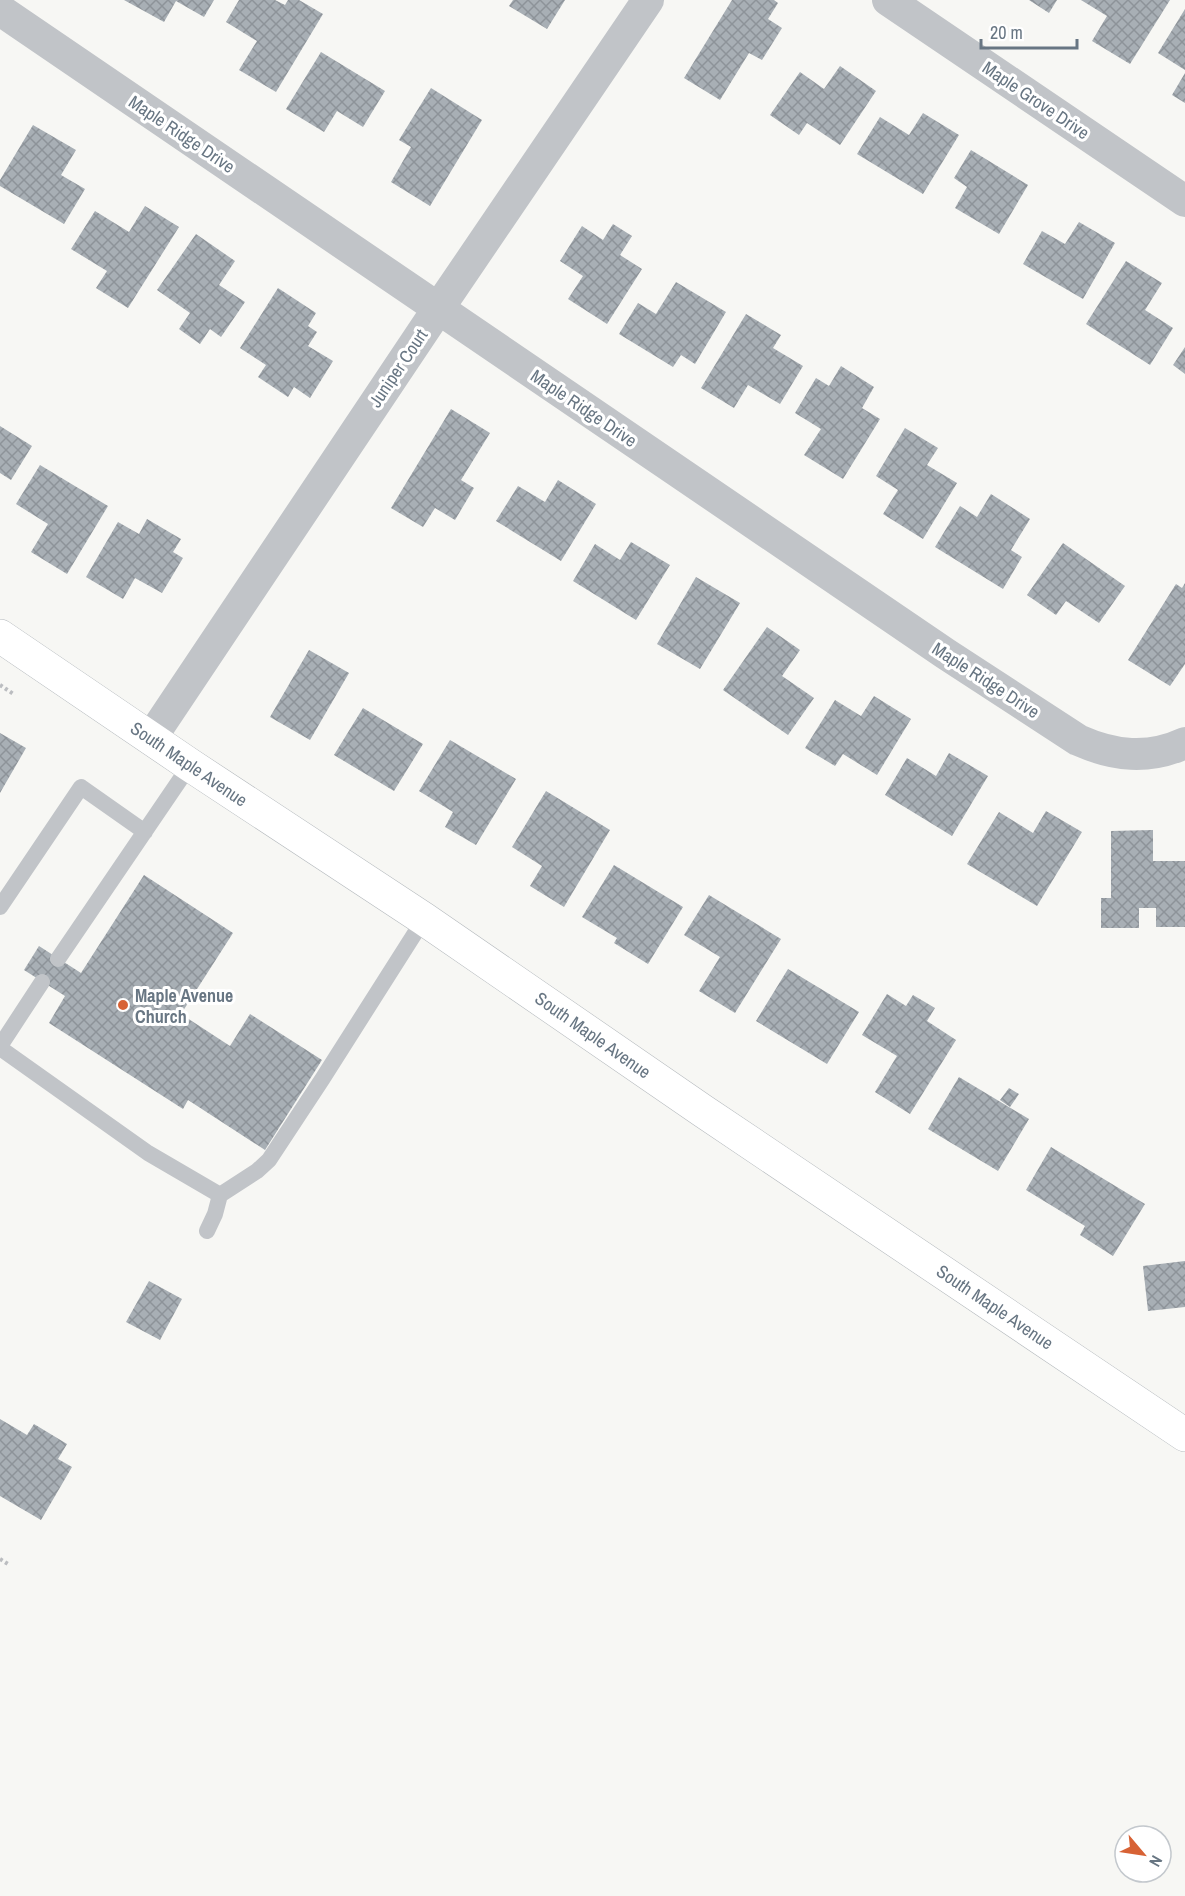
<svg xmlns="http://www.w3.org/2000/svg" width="1185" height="1896" viewBox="0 0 1185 1896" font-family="'Archivo Narrow',sans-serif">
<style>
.building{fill:url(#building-cross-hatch)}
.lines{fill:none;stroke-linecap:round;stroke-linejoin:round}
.secondary-casing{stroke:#b3b8bc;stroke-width:34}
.path{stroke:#bbbdc0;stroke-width:4;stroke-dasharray:3 3;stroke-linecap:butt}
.lane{stroke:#c1c4c8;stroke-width:16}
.street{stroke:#c1c4c8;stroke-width:32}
.secondary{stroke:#fff;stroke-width:33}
.poi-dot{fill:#d76235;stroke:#fff;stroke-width:2}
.labels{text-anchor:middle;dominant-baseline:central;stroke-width:6;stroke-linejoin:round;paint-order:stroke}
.street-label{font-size:18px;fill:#687683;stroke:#fff}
.poi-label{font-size:18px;font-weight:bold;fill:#687683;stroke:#fff;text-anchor:start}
</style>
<defs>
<pattern id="building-cross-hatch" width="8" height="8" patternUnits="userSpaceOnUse" patternTransform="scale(1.5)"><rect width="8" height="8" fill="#a8afb5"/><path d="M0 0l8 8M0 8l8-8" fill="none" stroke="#8d9399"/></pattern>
</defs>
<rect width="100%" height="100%" fill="#f7f7f4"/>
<!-- building -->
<path class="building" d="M124 0H214L204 17 176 1 164 22Z
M239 0H275L285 5 288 0H299L323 14 276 92 239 70 257 41 226 22Z
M513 0H565L547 29 509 6Z
M732 0H774L778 3 768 19 782 28 762 60 749 53 720 100 684 78Z
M1029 0H1057L1049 13Z
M1081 0H1170L1130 64 1092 41 1107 16Z
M1185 9V70L1158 53Z
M321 52 385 91 363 127 337 111 324 132 286 109Z
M840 66 876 91 840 145 807 123 799 135 770 115 800 72 824 89Z
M1185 73V103L1172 95Z
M431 88 482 120 430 206 391 182 411 147 399 140Z
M923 113 959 135 923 194 857 154 880 117 909 135Z
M33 125 76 150 61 175 85 189 64 224 0 186V180Z
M971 150 1028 185 999 234 955 208 967 187 954 178Z
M145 206 179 227 128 308 96 288 107 271 71 249 95 211 129 232Z
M1079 222 1115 243 1083 299 1023 264 1042 231 1065 244Z
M613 224 632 236 620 255 642 269 607 324 568 299 583 276 560 261 582 226 603 240Z
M196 234 235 261 219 285 245 302 221 337 210 329 200 344 179 329 190 313 157 290Z
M1126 261 1162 283 1145 310 1173 328 1150 365 1086 324Z
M676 282 726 312 695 364 681 355 673 367 619 334 638 303 656 314Z
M278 288 316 313 308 326 317 332 308 346 333 361 310 398 294 387 288 397 258 377 266 365 240 348Z
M746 314 781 335 773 348 803 366 780 404 748 385 734 408 701 388Z
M1185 347V374L1173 365Z
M841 366 874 387 862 408 880 419 843 479 804 455 821 429 795 413 816 378 829 386Z
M451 409 490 433 461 480 474 488 455 520 435 508 423 527 391 508Z
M0 426 32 446 11 480 0 473Z
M905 428 938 448 927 465 957 483 923 539 883 514 898 490 876 476Z
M40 465 108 506 67 574 31 552 48 524 16 504Z
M558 480 596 504 561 561 496 521 518 486 545 502Z
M991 494 1030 519 1011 550 1022 557 1003 589 935 547 960 506 977 517Z
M147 519 181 539 173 552 183 558 162 593 135 578 123 599 86 577 118 522 139 534Z
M631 542 670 565 636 620 573 581 595 544 620 560Z
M1063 543 1125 586 1099 623 1066 601 1056 615 1027 595Z
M696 577 740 603 700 669 657 644Z
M1185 583V664L1170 686 1128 660 1176 584 1182 588Z
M767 627 800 650 782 676 814 698 788 735 723 690Z
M309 650 349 673 310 740 270 717Z
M874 696 911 719 877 775 843 754 835 766 805 748 835 700 861 716Z
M363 708 423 744 394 791 334 755Z
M0 733 26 748 0 793Z
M450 740 516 779 476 845 445 827 453 812 419 791Z
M949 753 988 776 952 836 885 795 907 758 936 776Z
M546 791 610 830 564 907 530 886 542 866 512 847Z
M1046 811 1082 832 1037 906 967 864 999 812 1033 833Z
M1153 830V861H1185V927H1156V908H1139V928H1101V898H1111V831Z
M614 865 683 907 648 964 614 943 617 938 582 917Z
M144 875 233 933 181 1014 230 1046 250 1014 322 1060 265 1150 188 1100 183 1109 49 1023 65 996 24 970 39 946 81 973Z
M709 895 781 939 735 1013 699 991 720 957 684 935Z
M788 969 859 1012 827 1064 756 1021Z
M887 994 906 1006 913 995 935 1008 927 1021 956 1040 910 1114 875 1092 897 1056 862 1035Z
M959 1077 1029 1119 998 1171 928 1129Z
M1009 1088 1019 1094 1010 1107 1000 1100Z
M1051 1147 1145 1204 1113 1256 1080 1235 1085 1226 1026 1190Z
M1185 1261V1307L1148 1311 1143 1266Z
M149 1281 182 1299 160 1340 126 1322Z
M0 1419 27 1435 34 1424 67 1444 58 1459 72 1467 41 1520 0 1496Z"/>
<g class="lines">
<defs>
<path id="secondary" d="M0 636 190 765 424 919 703 1111 1185 1435"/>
</defs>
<!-- secondary casing -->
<use href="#secondary" class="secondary-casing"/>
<!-- path -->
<path class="path" d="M0 685 15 695
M0 1559 8 1564"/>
<!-- lane -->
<path class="lane" d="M0 907 81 787 145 832
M58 959 190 765
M0 1046 42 982
M0 1048 148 1153 220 1195
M207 1231 215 1214 220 1195 257 1171 269 1160 323 1078 424 919"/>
<!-- street -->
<path class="street" d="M888 0 1185 201
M0 10 946 654 1078 740C1114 756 1148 760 1185 743
M151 738 438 309 648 0"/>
<!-- secondary -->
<use href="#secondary" class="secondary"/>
</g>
<!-- markers -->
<circle class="poi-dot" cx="123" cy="1005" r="6"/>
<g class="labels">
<!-- street labels -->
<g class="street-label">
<text transform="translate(1036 100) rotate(34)">Maple Grove Drive</text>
<text transform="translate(182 134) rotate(34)">Maple Ridge Drive</text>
<text transform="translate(398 368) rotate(-56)">Juniper Court</text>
<text transform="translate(584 408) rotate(34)">Maple Ridge Drive</text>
<text transform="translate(986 680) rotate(33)">Maple Ridge Drive</text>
<text transform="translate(189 764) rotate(34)">South Maple Avenue</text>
<text transform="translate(593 1035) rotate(35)">South Maple Avenue</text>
<text transform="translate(995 1307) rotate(34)">South Maple Avenue</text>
</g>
<!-- poi labels -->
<g class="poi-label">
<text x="135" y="995">Maple Avenue<tspan x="135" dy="21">Church</tspan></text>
</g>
</g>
<!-- north arrow -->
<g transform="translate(1143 1854) rotate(119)"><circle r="28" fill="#ffffff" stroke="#c3c8cd" stroke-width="1.5"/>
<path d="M0-4.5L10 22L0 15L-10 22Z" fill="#d76235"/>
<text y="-9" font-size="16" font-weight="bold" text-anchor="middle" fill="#687683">N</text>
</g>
<!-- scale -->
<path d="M981 39v9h96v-9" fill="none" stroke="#687683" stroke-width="3"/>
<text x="990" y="39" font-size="18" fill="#687683" stroke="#ffffff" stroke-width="4.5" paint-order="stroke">20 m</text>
</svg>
